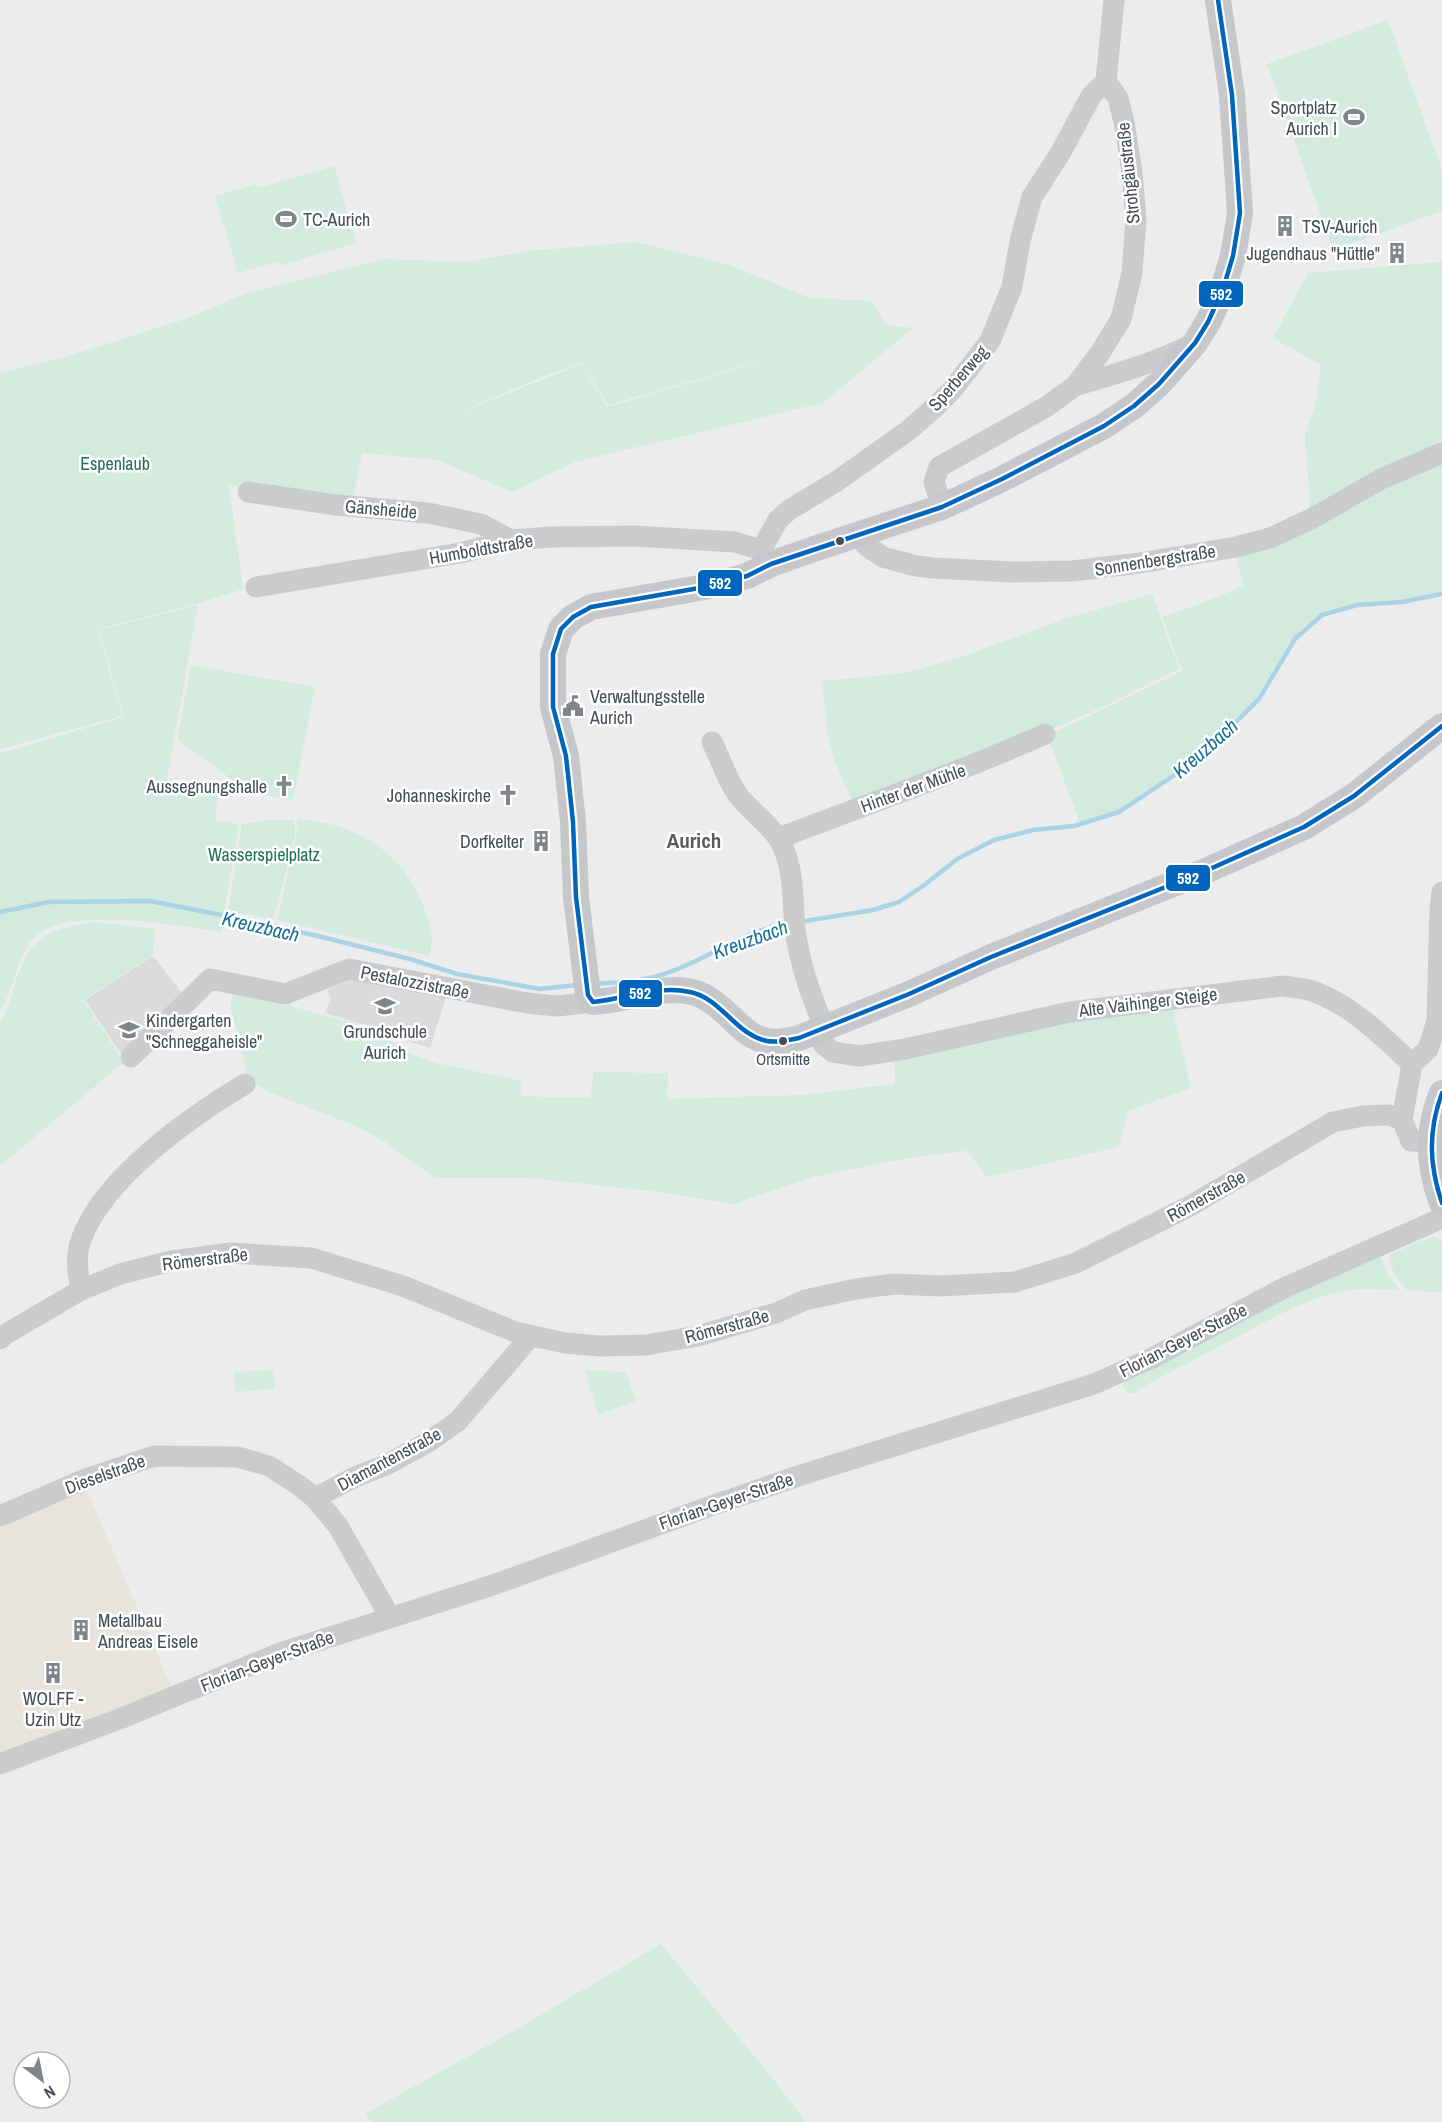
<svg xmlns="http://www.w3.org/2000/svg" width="1442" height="2122" viewBox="0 0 1442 2122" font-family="'Archivo Narrow',sans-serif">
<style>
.commercial{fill:#e6e4dc}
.education{fill:#dbdbdc}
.green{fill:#d2ebde;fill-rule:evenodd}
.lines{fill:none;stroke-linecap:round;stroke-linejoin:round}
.stream{stroke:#aad3e6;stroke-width:4.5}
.minor{stroke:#c9cbcd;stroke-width:21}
.major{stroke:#c5c7ca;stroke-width:26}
.bus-1-casing{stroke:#fff;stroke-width:9}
.bus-1{stroke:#0065bd;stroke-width:4.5}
.bus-dot{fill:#464d57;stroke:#fff;stroke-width:2}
.labels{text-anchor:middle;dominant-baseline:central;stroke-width:5;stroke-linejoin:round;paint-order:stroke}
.bus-label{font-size:16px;fill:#464d57;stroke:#fff}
.poi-label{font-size:18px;fill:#464d57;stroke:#fff;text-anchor:end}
.street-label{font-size:18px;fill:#464d57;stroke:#fff}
.park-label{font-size:18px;fill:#1e7150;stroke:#fff}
.water-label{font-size:20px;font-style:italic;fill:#187098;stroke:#fff}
.quarter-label{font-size:21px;font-weight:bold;fill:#595b60;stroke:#fff}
.line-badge{stroke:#fff;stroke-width:2}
.badge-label{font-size:16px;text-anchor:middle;font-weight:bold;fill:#fff}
</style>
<rect width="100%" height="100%" fill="#edecec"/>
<!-- commercial -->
<path class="commercial" d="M83 1481 172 1689 0 1755V1517Z"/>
<!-- education -->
<path class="education" d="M153 956 186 998 125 1060 85 1000Z
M354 978 447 994 430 1048 390 1035 372 1027 325 1013 331 999 327 990Z"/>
<!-- green -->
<path class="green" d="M1388 20 1442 170V211L1333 250 1267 64Z
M334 166 356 243 279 266 277 262 238 273 215 196 256 184 258 188Z
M636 242 730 265 810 298 872 301 886 325 913 328 823 403 575 462 512 492 438 460 362 453 353 501 229 485 243 589 200 603 98 629 122 716 0 749V373L69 356 188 318 244 294 385 259 469 262 526 251ZM849 336 607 407 582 364 446 418 537 379 582 363 608 405Z
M1442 262V451L1311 518 1305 436 1317 399 1321 365 1273 338 1308 273Z
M1442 463V592L1402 600 1358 603 1321 614 1293 638 1257 697 1218 737 1175 772 1119 810 1080 822 1047 736 1182 671 1162 617 1207 601 1243 586 1235 549Z
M1152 594 1179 669 1096 710 1045 732 852 801 834 759 828 738 822 681 906 673 964 656 1067 618Z
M198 605 167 779 218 792 215 820 239 824 221 932C178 926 61 903 32 940 14 964 15 989 0 1011V753L124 717 99 630Z
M191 665 315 687 293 800 266 795 236 782 177 740Z
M297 819C352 822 402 850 422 903 431 926 435 931 429 956L277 920 296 838Z
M268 820H294L295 837 274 919 228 911 242 824Z
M95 922 155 929 153 955 83 1000 124 1062 0 1166V1022C8 1011 10 1000 14 987 30 936 44 930 95 922Z
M234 991 372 1028 406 1052 436 1063 522 1081 520 1096 590 1098 594 1072 668 1073 667 1099 801 1095 895 1084 894 1055 1008 1032 1172 1006 1191 1088 1128 1111 1119 1147 987 1177 967 1151 909 1158 813 1177 734 1204 651 1191 531 1178H435L385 1142 358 1127 269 1092 249 1081 230 1004Z
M1434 1237 1442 1239V1293L1407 1290 1394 1274 1389 1255 1418 1242Z
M1381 1256 1388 1275 1400 1290 1360 1289 1326 1295 1292 1308 1148 1384 1133 1394 1127 1393 1123 1385 1127 1378 1246 1316Z
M273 1370 275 1389 235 1392 234 1372Z
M585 1370 626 1372 636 1401 598 1415Z
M661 1944 771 2076 806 2122H371L365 2114 515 2030Z"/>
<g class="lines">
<!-- stream -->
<path class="stream" d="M0 912 49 902 150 901 237 918 322 937 410 959 457 974 540 989 577 985
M799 922 873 910 899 902 923 886 957 859 994 840 1033 830 1074 826 1119 812 1176 774 1219 739 1259 699 1295 639 1322 615 1357 605 1402 602 1442 594
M595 984C618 982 641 982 664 974 707 961 742 930 788 924"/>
<!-- minor -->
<path class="minor" d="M1075 386C1114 374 1156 363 1192 344
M248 492 336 505 428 513 481 524 511 540
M942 507 934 482 939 467 1046 407 1075 386 1100 353 1121 319 1132 273 1136 220 1132 172 1124 122 1118 98 1106 81 1114 0
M856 535 868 547 883 557 916 566 933 568 1011 572 1072 571 1140 563 1236 547 1270 538 1311 519 1381 479 1442 453
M761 550 778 520 789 510 837 481 909 430 934 408 952 390 990 341 1012 287 1020 241 1032 197 1061 152 1091 96 1106 81
M256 587 460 553 511 540 551 537 634 536 735 542 761 550 769 561
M712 742C721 760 726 778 738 795 754 816 777 827 786 855 795 881 792 910 796 936 801 968 812 999 825 1028
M779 838C868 804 958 773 1045 734
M817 1031 823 1044 833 1052 859 1056 905 1049 1070 1012 1282 986C1289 987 1298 988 1305 989 1345 999 1384 1037 1412 1064
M131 1057 210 979 285 994 349 969 527 1003 557 1006 593 1002
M1412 1064 1428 1049 1437 1021 1440 909 1442 892
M1402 1120 1412 1064
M81 1290C78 1274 75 1256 81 1240 103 1178 190 1117 245 1084
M0 1339 6 1334 81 1290 120 1274 171 1261 230 1253 311 1258 403 1286 515 1332 565 1343 600 1346 646 1345 698 1336 776 1313 805 1300 856 1289 894 1284 940 1286 1015 1282 1076 1263 1190 1206 1333 1122 1363 1116 1389 1115 1402 1120 1411 1141 1430 1142
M315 1498 355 1477 386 1465 430 1441 458 1421 531 1336
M0 1516 83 1480 154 1456 238 1457 269 1466 300 1486 315 1498 338 1526 390 1617
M0 1764 122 1718 280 1653 496 1584 708 1507 801 1475 1094 1384 1152 1358 1286 1287 1442 1218"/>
<!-- major -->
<path class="major" d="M1218 0 1232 95 1240 213 1233 256 1223 289 1208 322 1195 343 1159 384 1134 406 1104 426 1002 479 942 507 817 548 771 564 747 576 705 587 591 607 573 617 561 629 553 654V707L566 756 573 822 576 897 588 995 593 1002C628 1001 671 980 703 996 740 1015 745 1054 799 1038L909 994 991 957 1203 872 1304 827 1354 796 1442 726
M1442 1093C1426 1130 1428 1166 1442 1203"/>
<defs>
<path id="bus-1" d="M1218 0 1232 95 1240 213 1233 256 1223 289 1208 322 1195 343 1159 384 1134 406 1104 426 1002 479 942 507 771 564 747 576 705 587 591 607 573 617 561 629 553 654V707L566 756 573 822 576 897 588 995 593 1002C624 999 658 985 690 992 721 998 736 1035 767 1041 778 1043 788 1040 799 1038L909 994 991 957 1203 872 1304 827 1354 796 1442 726
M1442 1093C1428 1131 1429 1165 1442 1203"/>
</defs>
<!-- bus-1 casing -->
<use href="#bus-1" class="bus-1-casing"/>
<!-- bus-1 -->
<use href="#bus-1" class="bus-1"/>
</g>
<!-- icons -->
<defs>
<symbol id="stadium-bare" viewBox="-9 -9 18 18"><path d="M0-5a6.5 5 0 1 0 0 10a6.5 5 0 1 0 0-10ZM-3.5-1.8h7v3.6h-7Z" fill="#80858b" stroke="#fff" stroke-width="2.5" paint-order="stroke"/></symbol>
<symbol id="building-bare" viewBox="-9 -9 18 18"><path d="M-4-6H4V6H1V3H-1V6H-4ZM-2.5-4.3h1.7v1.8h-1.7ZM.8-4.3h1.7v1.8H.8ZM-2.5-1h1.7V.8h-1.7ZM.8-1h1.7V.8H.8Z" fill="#80858b" stroke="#fff" stroke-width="2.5" paint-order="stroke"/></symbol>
<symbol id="civic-bare" viewBox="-9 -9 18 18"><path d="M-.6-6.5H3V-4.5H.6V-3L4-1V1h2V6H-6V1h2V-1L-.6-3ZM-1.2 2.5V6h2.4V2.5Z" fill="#80858b" stroke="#fff" stroke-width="2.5" paint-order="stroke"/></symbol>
<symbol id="church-bare" viewBox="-9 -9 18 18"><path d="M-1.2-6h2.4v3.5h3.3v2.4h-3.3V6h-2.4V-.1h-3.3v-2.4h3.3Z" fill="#80858b" stroke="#fff" stroke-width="2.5" paint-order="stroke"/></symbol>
<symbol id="school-bare" viewBox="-9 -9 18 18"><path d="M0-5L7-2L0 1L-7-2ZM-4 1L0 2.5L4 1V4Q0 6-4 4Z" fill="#80858b" stroke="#fff" stroke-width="2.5" paint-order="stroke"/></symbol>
</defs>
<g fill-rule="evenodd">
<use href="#stadium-bare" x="1339" y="102" width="30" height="30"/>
<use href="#stadium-bare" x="271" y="204" width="30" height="30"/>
<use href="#building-bare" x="1270" y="211" width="30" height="30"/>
<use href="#building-bare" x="1382" y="238" width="30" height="30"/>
<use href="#civic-bare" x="558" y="691" width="30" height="30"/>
<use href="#church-bare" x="269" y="771" width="30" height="30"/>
<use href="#church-bare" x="493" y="780" width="30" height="30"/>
<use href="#building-bare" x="526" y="826" width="30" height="30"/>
<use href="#school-bare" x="370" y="991" width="30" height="30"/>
<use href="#school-bare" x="114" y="1015" width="30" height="30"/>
<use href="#building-bare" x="66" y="1615" width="30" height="30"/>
<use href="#building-bare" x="38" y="1658" width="30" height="30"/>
</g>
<!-- markers -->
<g class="bus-dot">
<circle cx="840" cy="541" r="5"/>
<circle cx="783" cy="1041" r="5"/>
</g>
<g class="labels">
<!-- bus labels -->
<g class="bus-label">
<text x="783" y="1059">Ortsmitte</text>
</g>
<!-- poi labels -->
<g class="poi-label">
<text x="1337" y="107">Sportplatz<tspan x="1337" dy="21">Aurich I</tspan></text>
<text x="303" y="219" text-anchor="start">TC-Aurich</text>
<text x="1302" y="226" text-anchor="start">TSV-Aurich</text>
<text x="1380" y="253">Jugendhaus "Hüttle"</text>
<text x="590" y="696" text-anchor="start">Verwaltungsstelle<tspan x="590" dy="21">Aurich</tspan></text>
<text x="267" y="786">Aussegnungshalle</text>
<text x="491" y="795">Johanneskirche</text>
<text x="524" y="841">Dorfkelter</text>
<text x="146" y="1020" text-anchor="start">Kindergarten<tspan x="146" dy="21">"Schneggaheisle"</tspan></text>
<text x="385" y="1031" text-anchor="middle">Grundschule<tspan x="385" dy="21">Aurich</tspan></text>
<text x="98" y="1620" text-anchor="start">Metallbau<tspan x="98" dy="21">Andreas Eisele</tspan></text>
<text x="53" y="1698" text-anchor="middle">WOLFF -<tspan x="53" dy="21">Uzin Utz</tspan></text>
</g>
<!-- street labels -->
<g class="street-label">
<text transform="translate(1128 173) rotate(-96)">Strohgäustraße</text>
<text transform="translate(958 378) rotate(-49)">Sperberweg</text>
<text transform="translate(381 509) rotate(5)">Gänsheide</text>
<text transform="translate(481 549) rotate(-10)">Humboldtstraße</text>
<text transform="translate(1155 560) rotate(-9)">Sonnenbergstraße</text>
<text transform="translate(913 788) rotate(-20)">Hinter der Mühle</text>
<text transform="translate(415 982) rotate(11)">Pestalozzistraße</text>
<text transform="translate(1148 1002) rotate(-7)">Alte Vaihinger Steige</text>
<text transform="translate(1206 1196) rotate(-29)">Römerstraße</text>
<text transform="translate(205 1259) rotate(-7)">Römerstraße</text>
<text transform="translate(727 1326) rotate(-15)">Römerstraße</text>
<text transform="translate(1183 1340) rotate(-27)">Florian-Geyer-Straße</text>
<text transform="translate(389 1459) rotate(-28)">Diamantenstraße</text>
<text transform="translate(105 1474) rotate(-20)">Dieselstraße</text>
<text transform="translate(726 1501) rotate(-19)">Florian-Geyer-Straße</text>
<text transform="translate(267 1661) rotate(-21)">Florian-Geyer-Straße</text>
</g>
<!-- park labels -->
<g class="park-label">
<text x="115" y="463">Espenlaub</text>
<text x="264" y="854">Wasserspielplatz</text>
</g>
<!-- water labels -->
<g class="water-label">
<text transform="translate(1205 748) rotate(-41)">Kreuzbach</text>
<text transform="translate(261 926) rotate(13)">Kreuzbach</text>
<text transform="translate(750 939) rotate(-20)">Kreuzbach</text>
</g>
<!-- quarter labels -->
<g class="quarter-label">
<text x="694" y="840">Aurich</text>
</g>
</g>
<g class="line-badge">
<rect x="1198" y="280" width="46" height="28" rx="6" fill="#0065bd"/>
<rect x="697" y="569" width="46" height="28" rx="6" fill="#0065bd"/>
<rect x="1165" y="864" width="46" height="28" rx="6" fill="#0065bd"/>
<rect x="618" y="979" width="45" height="29" rx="6" fill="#0065bd"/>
</g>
<g class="badge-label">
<text x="1221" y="300">592</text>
<text x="720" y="589">592</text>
<text x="1188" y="884">592</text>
<text x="640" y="999">592</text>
</g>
<!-- north arrow -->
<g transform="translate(42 2080) rotate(148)"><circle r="28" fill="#ffffff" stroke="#b5b8bc" stroke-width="1.5"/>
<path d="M0-4.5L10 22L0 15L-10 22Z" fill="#80858b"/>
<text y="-9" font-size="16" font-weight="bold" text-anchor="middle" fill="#464d57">N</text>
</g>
</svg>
